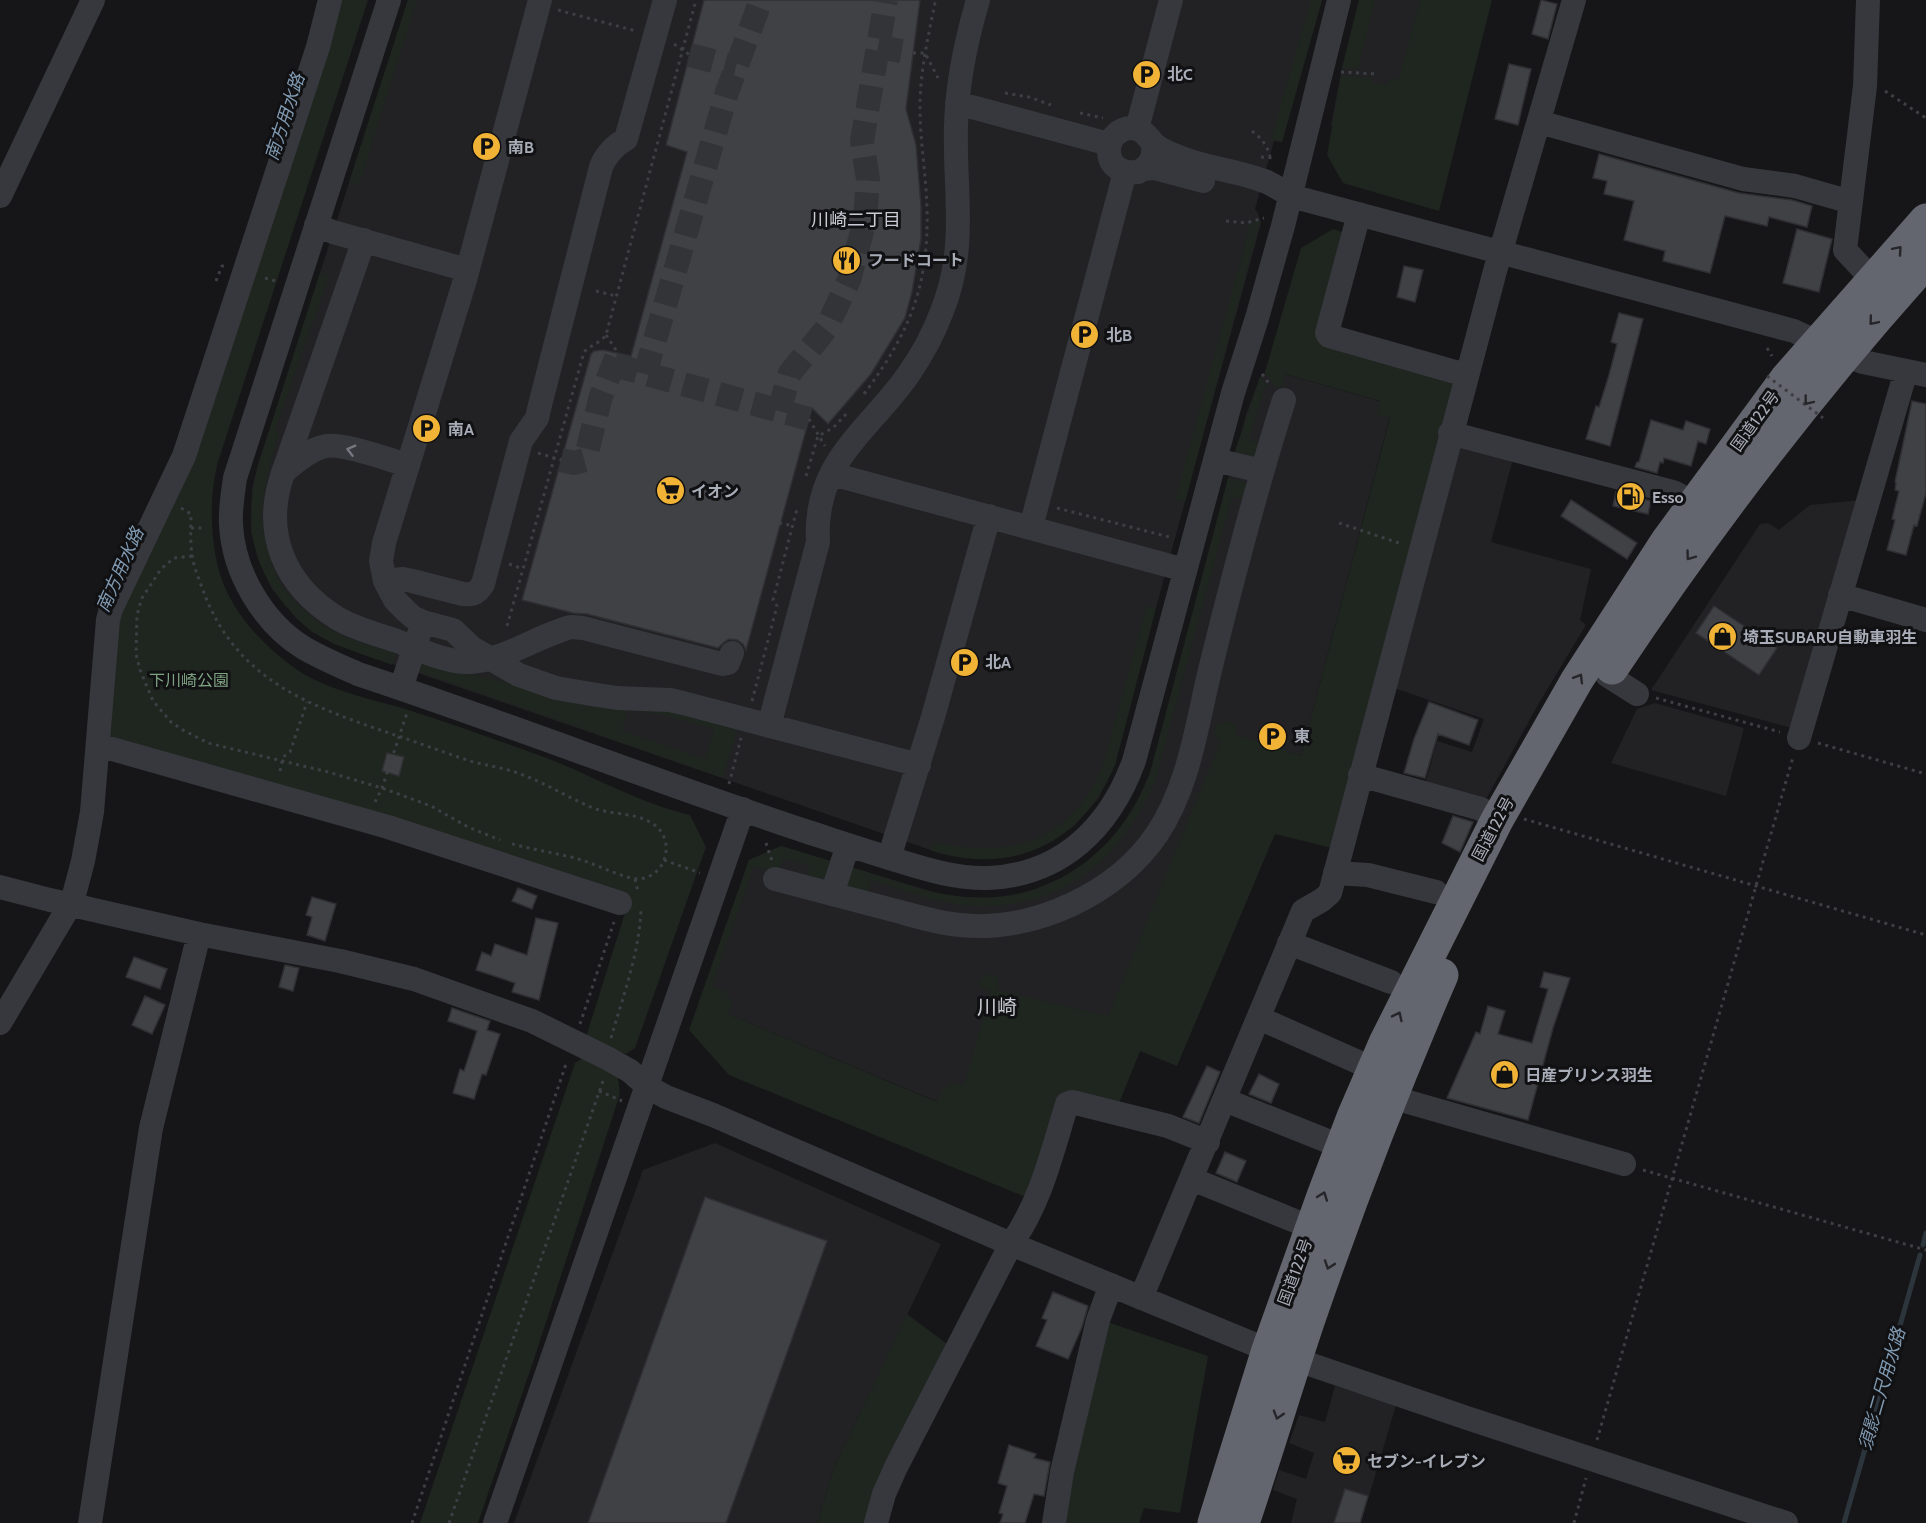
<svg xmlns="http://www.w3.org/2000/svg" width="1926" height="1523" viewBox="0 0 1926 1523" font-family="Cabin,'Noto Sans JP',sans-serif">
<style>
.built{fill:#222225}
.green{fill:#1e261f}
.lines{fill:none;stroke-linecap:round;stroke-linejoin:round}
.stream{stroke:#2c353c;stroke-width:5}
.building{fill:#404145;stroke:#303034;stroke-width:1.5}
.minor-tunnel{stroke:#333438;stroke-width:24;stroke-dasharray:24 12;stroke-linecap:butt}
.path{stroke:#3d3f44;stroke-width:3;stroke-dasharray:3 4.5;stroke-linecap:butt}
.minor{stroke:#37383d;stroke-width:24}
.highway{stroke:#63666e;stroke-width:33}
.path-bridge{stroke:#3d3f44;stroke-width:3;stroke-dasharray:3 4.5;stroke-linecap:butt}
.minor-bridge{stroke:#37383d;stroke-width:24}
.oneway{stroke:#26262a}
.oneway2{stroke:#757881}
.labels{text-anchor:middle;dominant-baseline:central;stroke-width:6;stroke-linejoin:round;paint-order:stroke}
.poi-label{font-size:16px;font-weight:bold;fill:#a8adb8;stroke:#111113;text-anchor:start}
.street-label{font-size:16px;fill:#a8adb8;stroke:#111113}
.park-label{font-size:16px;fill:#7fa382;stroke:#111113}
.water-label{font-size:18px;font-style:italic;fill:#809ab2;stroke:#111113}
.neighbourhood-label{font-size:18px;fill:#c9ccd4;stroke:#111113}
.quarter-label{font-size:20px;fill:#c9ccd4;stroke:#111113}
</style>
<rect width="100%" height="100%" fill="#161618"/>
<!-- built -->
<path class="built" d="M408 0H1322L1282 142 1274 141 1255 209 1258 213 1261 223 1156 608 1115 765 1098 799 1074 826 1053 841 1021 854 991 859 942 854 334 644 312 632 296 618 272 589 259 561 251 532 252 489 258 465Z
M1359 0H1439L1402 144 1331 125 1342 68Z
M1270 367 1274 371 1393 405 1301 756 1288 752 1108 1016 974 1117 699 1002 749 860 781 846 940 894 958 897 995 898 1029 892 1063 877 1096 856 1112 840 1135 807 1150 773 1246 415 1260 377Z
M1459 440 1514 455 1491 542 1591 569 1580 620 1586 625 1539 703 1485 801 1425 785 1437 741 1472 752 1484 719 1394 688Z
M1862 500 1796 729 1651 690 1760 524 1768 523 1779 530 1810 505Z
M1655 703 1744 728 1726 796 1611 763 1637 709Z
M715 1143 941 1244 834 1468 817 1523H514L643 1170Z
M1335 1386 1396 1405 1361 1523H1291L1297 1499 1273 1490 1279 1470 1306 1479 1314 1453 1289 1443 1299 1415 1325 1422Z"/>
<!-- green -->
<path class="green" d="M332 0H368L217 465C208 503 210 559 228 594 244 626 272 653 302 673 329 690 374 700 405 709 447 722 488 737 530 752 584 770 634 802 690 815L706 847 635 1048 626 1054 586 1037 630 897 368 813 104 735 114 621 164 505Z
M408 0H417L359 185 349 182Z
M1311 0H1322L1282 142 1271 139Z
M1359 0H1375L1358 69 1342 68Z
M1420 0H1492L1439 211 1343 183 1327 155 1341 76 1372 78V83L1388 85 1389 79H1399Z
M1260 221 1185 502 1175 500 1249 229 1247 225Z
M1333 229 1349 234 1320 341 1459 377 1332 848 1275 834 1177 1066 1140 1051 1118 1106 1064 1094 1028 1198 729 1075 689 1030 749 860 781 846 831 861 825 881 807 875 809 865 784 858 779 870 774 872 754 866 712 986 726 992 732 1002 728 1014 937 1102 943 1088 952 1083 964 1085 991 991 978 986 980 980 986 974 998 977 997 990 1108 1016 1221 740 1213 735 1217 724 1227 721 1237 725 1235 734 1301 756 1390 418 1376 414 1380 401 1285 374 1281 388 1274 386 1265 372 1301 248Z
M320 273 329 276 275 430 279 432C272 458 263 485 262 513 262 534 272 574 286 591 297 606 315 621 331 630 350 641 375 646 396 654L392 665C366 655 339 648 315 633 303 626 294 615 285 605 249 561 245 519 258 465Z
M1260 377 1268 387 1264 389 1249 440 1261 443 1256 460 1234 454Z
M1228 478 1250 484 1246 501 1232 497 1156 778C1126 855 1064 909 978 906 941 905 906 891 871 880L867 893 846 886 851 867C886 877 921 892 957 896 1047 908 1119 854 1150 773Z
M1147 605 1156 608 1115 765C1081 844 1012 877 930 850L934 842C1010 859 1069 842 1102 768Z
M423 661 486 678 628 707 622 731 705 759 714 729 664 715 642 712 644 709 681 712 737 730 723 778 420 672Z
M583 1058 618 1077 620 1094 535 1356 478 1523H420L575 1063Z
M907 1314 951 1347 868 1523H817L834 1468Z
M1104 1321 1208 1356 1180 1513 1144 1508 1139 1523H1061Z"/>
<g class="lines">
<!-- stream -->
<path class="stream" d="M100 607 118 566
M1923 1245 1926 1233
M1844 1523 1920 1255"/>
</g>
<!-- building -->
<path class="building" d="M704 0H920L906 109 916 145 921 206V239L912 292 905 318 871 374 828 424 812 408 746 650 743 644 737 640 729 639 724 642 718 648 587 614 573 613 522 600 591 354 594 351 603 350 631 356 687 152 666 145Z
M1541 0 1557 4 1548 39 1532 34Z
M1509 64 1531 69 1518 125 1495 119Z
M1599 154 1739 193 1792 200 1812 206 1807 227 1769 217 1767 226 1725 216 1710 273 1663 261 1665 251 1624 240 1634 201 1604 194 1607 181 1593 178Z
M1797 229 1832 239 1819 292 1783 283Z
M1404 266 1423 270 1415 302 1397 297Z
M1619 313 1643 319 1610 446 1586 439 1596 406 1599 407 1609 375 1617 344 1611 342Z
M1912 401 1926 404V493L1917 526 1914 525 1906 555 1887 550 1895 520 1892 519 1899 491 1895 490 1896 483 1895 482Z
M1651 420 1683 430 1686 421 1710 429 1706 444 1698 441 1691 466 1664 458 1663 463 1660 462 1657 473 1635 467 1637 462H1639Z
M1616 492 1651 501 1648 514 1613 506Z
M1571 500 1637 543 1627 559 1561 516Z
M1714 606 1777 648 1759 675 1696 633Z
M1429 702 1478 720 1469 745 1438 734 1425 778 1404 773 1414 739Z
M387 753 404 757 399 776 382 771Z
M1453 816 1473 822 1460 852 1442 843Z
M518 888 537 896 532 909 512 901Z
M312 897 336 904 325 941 307 935 312 917 306 915Z
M536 918 558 923 539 1000 512 992 515 983 476 970 482 952 491 956 495 944 527 955Z
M134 957 167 969 160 989 126 977Z
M285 965 299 968 293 991 279 987Z
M1544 972 1570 978 1553 1028 1528 1120 1447 1098 1476 1032 1480 1034 1488 1006 1505 1011 1498 1034 1532 1043 1548 989 1540 987Z
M145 996 165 1005 152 1034 132 1025Z
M452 1008 490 1021 487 1030 500 1034 486 1075 482 1074 474 1099 453 1093 460 1069 464 1071 477 1031 448 1021Z
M1207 1066 1220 1072 1199 1123 1183 1117Z
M1259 1074 1279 1084 1271 1103 1249 1094Z
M1225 1152 1246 1161 1237 1182 1216 1173Z
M705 1197 827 1241 726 1523H588Z
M1053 1292 1088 1306 1082 1327 1068 1359 1036 1346 1047 1320 1042 1318Z
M1009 1445 1036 1454 1034 1458 1050 1462 1044 1496 1034 1494 1025 1523H1000L1003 1514 999 1513 1007 1486 998 1483Z
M1345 1489 1368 1496 1360 1523H1334Z"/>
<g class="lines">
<!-- minor-tunnel -->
<path class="minor-tunnel" d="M878 47 913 53
M690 55 736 67
M614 365 809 419
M645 374 727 92 761 0
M779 411 790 373 826 329 849 280 865 220 868 179 862 141 886 0
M561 460 574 463 585 460 601 396 618 353"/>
<!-- path -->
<path class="path" d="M558 10 636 31
M674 44 690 55
M913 53H925L938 78
M1341 72 1377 74
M1885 91 1926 118
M1005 93 1029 97 1051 105
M1080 113 1103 118
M1252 131C1261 138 1268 146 1270 157
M1261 157 1274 158
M1226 221 1246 223 1264 218
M265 278 279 282
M216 281 222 266H224
M596 291 616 296
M606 335 618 353
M1767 348 1772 356
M1262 374 1270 385
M864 394C910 332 929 286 927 208 926 174 920 141 920 107 920 72 928 37 935 3L939 0
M809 419 825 446
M538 453 561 460
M806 476 818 436 833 428 847 413
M181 508 191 514C191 527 190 541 192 555 194 569 201 584 206 598 240 681 310 706 389 733 416 742 443 752 470 761 488 766 506 768 523 775 547 784 569 798 593 808 610 814 630 813 646 820 683 836 664 886 631 878 611 873 592 862 571 857 550 852 530 849 509 843
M1057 508 1173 538
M779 523 794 526
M1339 523 1402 544
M191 528H205
M192 556 174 558 161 569 142 598 137 615 136 654 140 670 153 701 171 722 183 730 208 743 328 772 382 788 431 806 468 827 500 840
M509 564 523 569
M507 626 584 352C591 345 600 343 606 335L696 0
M1656 698 1780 732
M752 701 777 606 773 600 797 509
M1818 743 1926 774
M280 771 283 757 290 752 307 702
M729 784 741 738
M375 802 382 788 407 713
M1524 819 1926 935
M766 843 772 861
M664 860 700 873
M635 879 638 892
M580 1024 614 922
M611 1038C623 996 639 954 641 910
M599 1091 622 1101
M1643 1170 1926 1250
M1597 1440 1793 757
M412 1523 567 1061
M449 1523 604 1078
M1574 1523 1586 1478"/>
<!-- minor -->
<path class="minor" d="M389 0 235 478C233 493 230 509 231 524 233 572 263 623 304 648 321 658 340 666 358 674 509 724 657 782 808 832 839 842 869 852 899 861 928 870 958 879 988 878 1062 875 1110 827 1134 761L1233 393 1257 318 1283 226 1339 0
M540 0 465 280 384 543 381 561 385 581 395 600 407 612 414 618 423 622 453 630 472 648 519 675 556 688 591 694 617 698 670 700 683 703 919 765
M1868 0 1865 86 1845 250 1872 279
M957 103 1109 144
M1539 122 1743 179 1795 186 1851 202
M1137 129 1171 0
M1152 142C1156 156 1150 166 1138 172 1123 174 1109 167 1109 151 1108 138 1120 128 1132 128 1144 129 1147 137 1154 144 1159 149 1167 152 1174 155 1203 168 1237 170 1267 182 1275 186 1283 191 1291 196L1794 331 1845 355 1863 362 1926 375
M1143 169 1154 168 1203 181
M0 196 93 0
M1359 214 1327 333 1329 336 1466 375
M316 225 333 232 467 270
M1450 433 1673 492 1694 503
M1215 460 1262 471
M283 473 364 240
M283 473C295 462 310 449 326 446 344 443 389 460 408 465
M832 474 1185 570
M1031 527 1125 172
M385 581 403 579 412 581 463 594C474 595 477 593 483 584L521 441 537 418 540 405 601 167C605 156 615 145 626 139L665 0
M1840 595 1926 620
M1607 675 1637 694
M401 688 421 628
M769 726 818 542C813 462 868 432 908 375 922 355 934 333 942 311 968 247 954 191 956 126 957 83 966 41 978 0
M1799 738 1906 371
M98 745 388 827 620 903
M1360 775 1481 809 1497 820
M889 858 933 717 989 516
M1335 873 1368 875 1436 892
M775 879C813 889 851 899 889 909 913 915 936 923 960 925 1032 933 1117 894 1157 834 1190 785 1197 722 1211 666 1233 577 1256 487 1284 400
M0 887 50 900 199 934 340 961 414 979 532 1021 607 1058 630 1071 648 1087 666 1097 713 1115 1011 1244 1268 1350 1467 1418 1786 1523
M832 894 848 845
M1289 943 1391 982
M1259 1018 1358 1062
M0 1023 64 915 74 895 83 861 92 812 108 620 111 609 184 456 318 47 330 0
M1391 1097 1624 1164
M1225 1100 1325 1140
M1192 1179 1295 1221
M1141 1298 1303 911 1322 900 1330 893 1495 271 1574 0
M90 1523 151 1128 199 934
M495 1523 743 809
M876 1523 884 1494 896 1467 1011 1244C1041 1202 1052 1152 1067 1104L1072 1102 1168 1126 1208 1142
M1054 1523 1062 1472 1098 1320 1111 1285"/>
<!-- highway -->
<path class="highway" d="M1612 668C1707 526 1812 388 1926 262
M1214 1523 1268 1350 1323 1196 1353 1117 1385 1043 1497 820 1577 680 1667 541 1786 379 1926 220
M1243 1523C1266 1455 1286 1387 1309 1319 1349 1203 1393 1088 1442 975"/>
<!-- path-bridge -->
<path class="path-bridge" d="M1767 376 1823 418"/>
<!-- minor-bridge -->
<path class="minor-bridge" d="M283 473C262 533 284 585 337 618 355 629 377 634 397 641 419 649 444 662 467 662 500 663 539 635 571 627L583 628 722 664 728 663 732 653"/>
</g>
<!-- one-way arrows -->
<defs><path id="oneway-chevron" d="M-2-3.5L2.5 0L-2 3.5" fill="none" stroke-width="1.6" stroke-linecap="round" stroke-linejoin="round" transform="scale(1.5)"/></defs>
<g class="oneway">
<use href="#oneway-chevron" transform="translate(1898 250) rotate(-49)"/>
<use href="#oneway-chevron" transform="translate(1873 321) rotate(130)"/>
<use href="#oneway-chevron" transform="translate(1808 401) rotate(128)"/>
<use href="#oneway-chevron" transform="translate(1690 556) rotate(126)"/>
<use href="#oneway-chevron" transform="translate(1579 678) rotate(-59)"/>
<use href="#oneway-chevron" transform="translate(1398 1016) rotate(-64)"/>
<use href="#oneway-chevron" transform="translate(1323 1196) rotate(-70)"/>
<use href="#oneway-chevron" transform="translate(1329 1265) rotate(109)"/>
<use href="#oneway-chevron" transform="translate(1278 1415) rotate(107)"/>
</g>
<use class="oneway2" href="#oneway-chevron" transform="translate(351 450) rotate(-165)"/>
<!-- icons -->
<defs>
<symbol id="parking-disc" viewBox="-11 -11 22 22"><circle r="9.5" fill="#f0b336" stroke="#111113"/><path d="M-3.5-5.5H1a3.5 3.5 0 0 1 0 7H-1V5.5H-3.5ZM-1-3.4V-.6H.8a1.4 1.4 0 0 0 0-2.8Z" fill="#111"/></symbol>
<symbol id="restaurant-disc" viewBox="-11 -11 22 22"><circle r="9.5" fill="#f0b336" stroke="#111113"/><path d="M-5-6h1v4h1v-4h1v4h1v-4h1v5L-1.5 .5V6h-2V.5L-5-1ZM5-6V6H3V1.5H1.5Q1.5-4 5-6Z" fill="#111"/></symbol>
<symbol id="supermarket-disc" viewBox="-11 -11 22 22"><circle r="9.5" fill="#f0b336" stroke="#111113"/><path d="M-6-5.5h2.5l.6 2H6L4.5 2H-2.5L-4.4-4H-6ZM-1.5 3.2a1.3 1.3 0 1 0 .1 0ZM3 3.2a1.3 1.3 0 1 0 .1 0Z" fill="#111"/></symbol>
<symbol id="fuel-disc" viewBox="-11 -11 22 22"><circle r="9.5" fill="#f0b336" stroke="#111113"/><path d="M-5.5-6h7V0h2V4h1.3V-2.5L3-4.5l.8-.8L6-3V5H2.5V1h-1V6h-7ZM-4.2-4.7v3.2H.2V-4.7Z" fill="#111"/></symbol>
<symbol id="shop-disc" viewBox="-11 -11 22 22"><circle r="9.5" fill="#f0b336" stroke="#111113"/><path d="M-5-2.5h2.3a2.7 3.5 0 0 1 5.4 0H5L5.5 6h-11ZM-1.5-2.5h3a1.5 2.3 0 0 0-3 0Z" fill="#111"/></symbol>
</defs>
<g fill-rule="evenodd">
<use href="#parking-disc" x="1130" y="58" width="33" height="33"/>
<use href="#parking-disc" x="470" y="130" width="33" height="33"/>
<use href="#restaurant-disc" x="830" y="244" width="33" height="33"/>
<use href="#parking-disc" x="1068" y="318" width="33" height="33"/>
<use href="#parking-disc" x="410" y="412" width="33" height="33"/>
<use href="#supermarket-disc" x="654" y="474" width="33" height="33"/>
<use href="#fuel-disc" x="1614" y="480" width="33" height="33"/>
<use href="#shop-disc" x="1706" y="620" width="33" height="33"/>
<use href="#parking-disc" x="948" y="646" width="33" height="33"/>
<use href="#parking-disc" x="1256" y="720" width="33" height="33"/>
<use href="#shop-disc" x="1488" y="1058" width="33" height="33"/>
<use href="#supermarket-disc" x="1330" y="1444" width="33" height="33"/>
</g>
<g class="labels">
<!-- poi labels -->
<g class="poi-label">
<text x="1167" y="74">北C</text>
<text x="508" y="147">南B</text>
<text x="868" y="260">フードコート</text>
<text x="1106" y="335">北B</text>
<text x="448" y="429">南A</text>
<text x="691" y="491">イオン</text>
<text x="1652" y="497">Esso</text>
<text x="1743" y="637">埼玉SUBARU自動車羽生</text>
<text x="985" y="662">北A</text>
<text x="1294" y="736">東</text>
<text x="1525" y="1075">日産プリンス羽生</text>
<text x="1367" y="1461">セブン-イレブン</text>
</g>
<!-- street labels -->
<g class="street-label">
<text transform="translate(1755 421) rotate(-54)">国道122号</text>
<text transform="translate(1493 829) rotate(-62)">国道122号</text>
<text transform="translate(1295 1272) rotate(-70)">国道122号</text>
</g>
<!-- park labels -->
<g class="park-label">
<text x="189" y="680">下川崎公園</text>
</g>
<!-- water labels -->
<g class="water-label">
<text transform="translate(285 117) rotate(-72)">南方用水路</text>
<text transform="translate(120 570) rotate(-66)">南方用水路</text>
<text transform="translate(1882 1389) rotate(-74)">須影二尺用水路</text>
</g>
<!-- neighbourhood labels -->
<g class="neighbourhood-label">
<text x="856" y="220">川崎二丁目</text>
</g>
<!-- quarter labels -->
<g class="quarter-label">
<text x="997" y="1007">川崎</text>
</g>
</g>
</svg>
